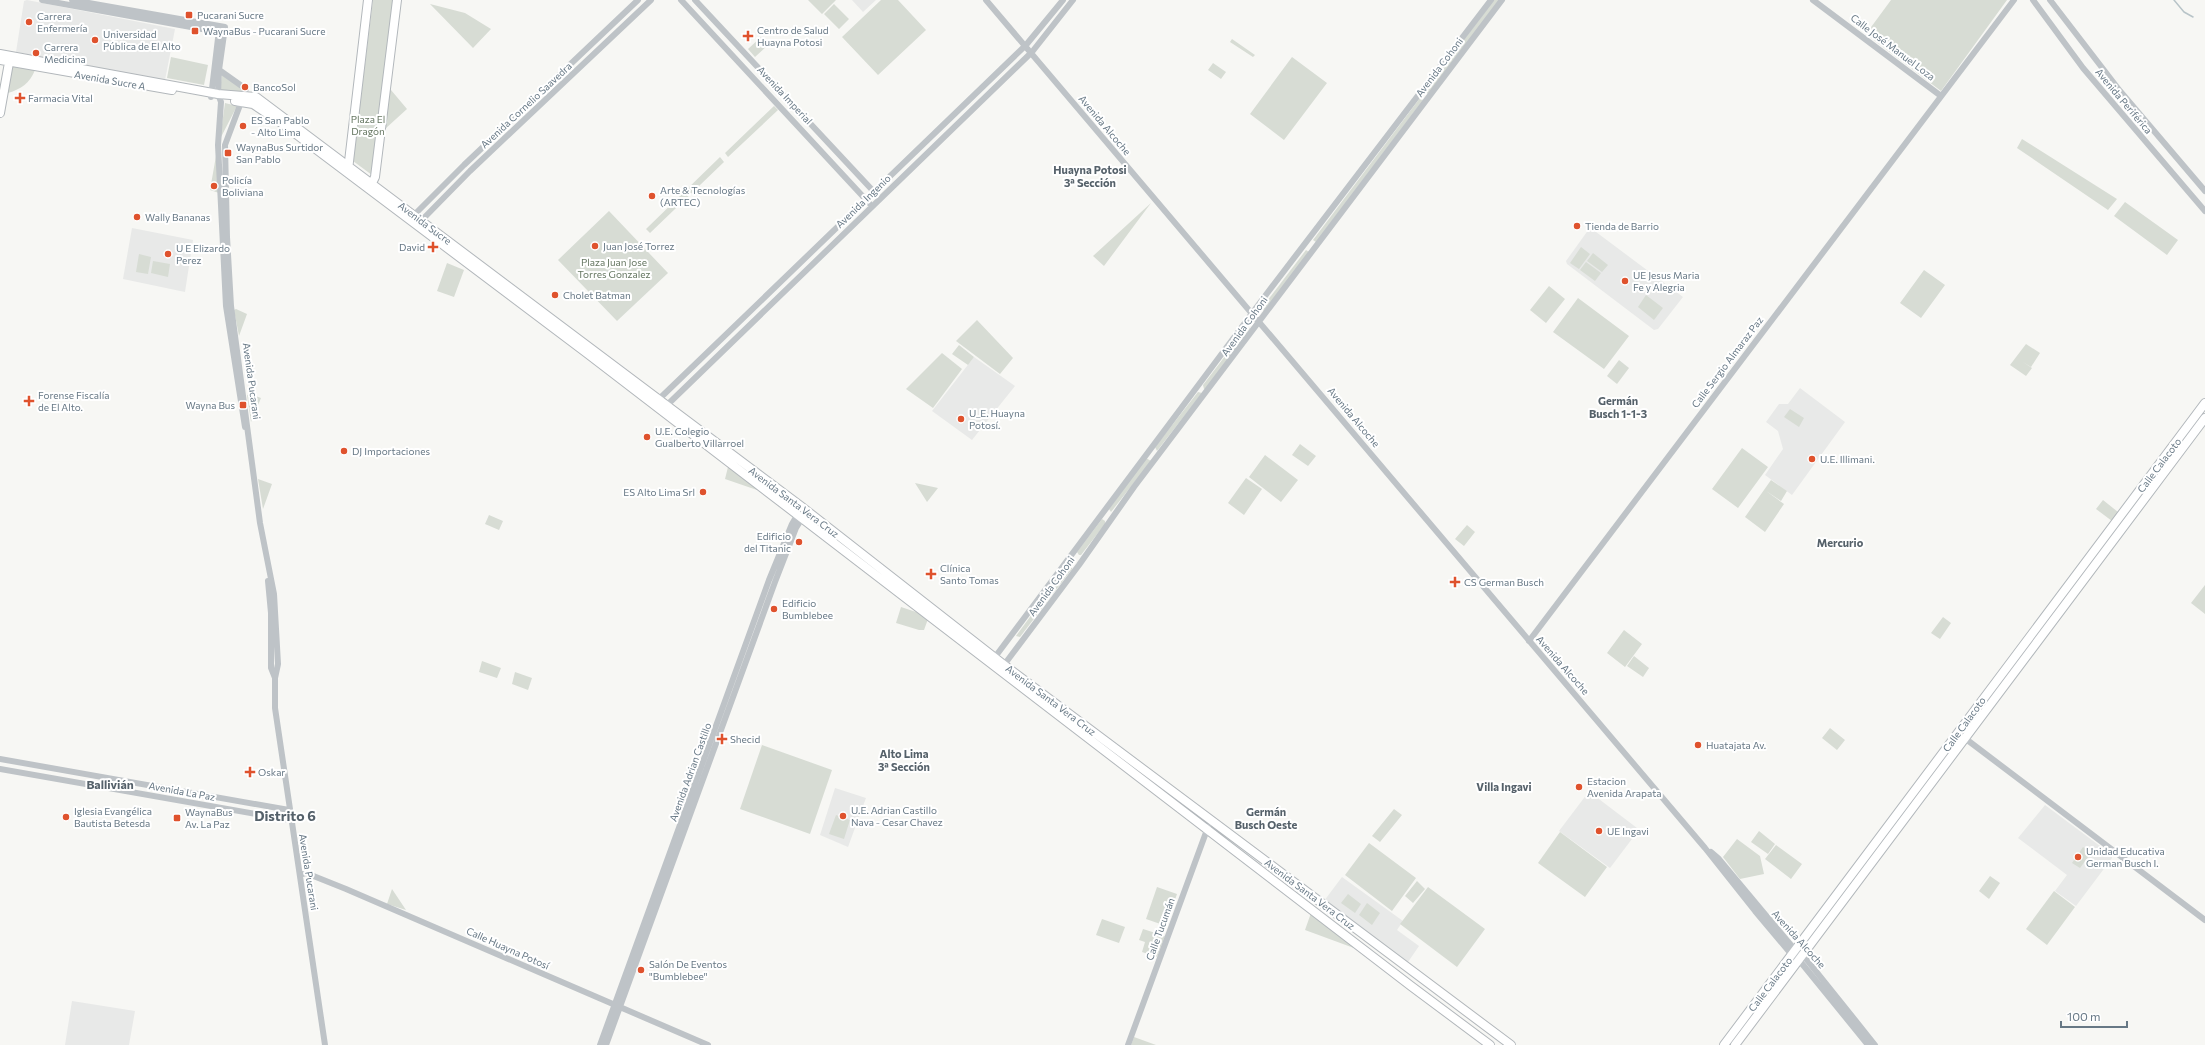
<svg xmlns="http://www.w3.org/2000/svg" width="2205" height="1045" viewBox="0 0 2205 1045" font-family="Commissioner,sans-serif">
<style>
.built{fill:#e8e9e8}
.green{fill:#d7dcd4}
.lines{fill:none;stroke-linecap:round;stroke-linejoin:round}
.stream{stroke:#b8c4c8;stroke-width:1.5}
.major-casing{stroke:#b2b7bb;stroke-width:10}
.minor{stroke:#bec3c7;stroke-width:6}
.major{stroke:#fff;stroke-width:8}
.poi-dot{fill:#df522d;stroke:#fff;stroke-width:1.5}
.labels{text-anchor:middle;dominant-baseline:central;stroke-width:4;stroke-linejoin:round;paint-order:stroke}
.poi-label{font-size:10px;fill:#677885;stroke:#fff;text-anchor:start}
.street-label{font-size:10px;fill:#677885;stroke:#fff}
.park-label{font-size:10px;fill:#667762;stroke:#fff}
.neighbourhood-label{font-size:11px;font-weight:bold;fill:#55616a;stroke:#fff}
.quarter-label{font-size:12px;font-weight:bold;fill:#55616a;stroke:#fff}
.district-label{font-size:14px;font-weight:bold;fill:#55616a;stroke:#fff}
</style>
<rect width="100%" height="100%" fill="#f7f7f4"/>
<!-- built -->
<path class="built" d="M27 0 175 29 165 80 16 52 24 1Z
M852 0H876L863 12Z
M132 228 193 240 185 292 123 279Z
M1589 229H1592L1683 297 1658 329 1654 330 1567 264 1566 261Z
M974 357 1015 386 972 440 932 411Z
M1800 388 1845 422 1792 495 1765 475 1783 449 1778 431 1766 422 1779 404H1788Z
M835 788 866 798 848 847 820 835Z
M1591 793 1637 828 1638 831 1610 868 1559 831 1587 794Z
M2045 805 2112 855V858L2076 906 2055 891 2067 875 2018 838Z
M1342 877 1403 921 1397 930 1419 946 1406 965 1324 901Z
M72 1001 135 1011 129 1045H65Z"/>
<!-- green -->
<path class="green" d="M373 0H394L372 175 353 161Z
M808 0H836L822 14Z
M881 0H898L926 30 878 75 842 37Z
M1494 0H1500L1428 94 1425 91Z
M1891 0H2007L1941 91 1866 34Z
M430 4 465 13 491 29 473 48Z
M834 4 849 19 839 29 824 14Z
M761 37 768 45 755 57 748 49Z
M1232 39 1255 55 1253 57 1230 42Z
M171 57 208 65 204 85 167 78Z
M1292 57 1327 83 1284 140 1250 114Z
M1213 63 1226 72 1221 79 1208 70Z
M11 66 35 70C30 83 21 89 8 93L6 92Z
M222 75 243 89V93L220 90Z
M391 90 407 109 385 129 389 91Z
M1420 98 1423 100 1316 242 1313 240Z
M225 103 237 106 220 139Z
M774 106 778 110 728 157 725 153Z
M2022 139 2117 199 2108 210 2017 148Z
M216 156 219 193 210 190Z
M720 157 724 162 650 233 646 229Z
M2125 202 2178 240 2167 255 2114 216Z
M1151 203 1104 266 1093 256Z
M609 211 668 273 617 321 558 260Z
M1581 247 1590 254 1579 269 1570 263Z
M1306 250 1309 252 1264 311 1261 309Z
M1593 253 1608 265 1602 272 1587 261Z
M139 254 151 257 148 274 136 272Z
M153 261 170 264 168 277 151 273Z
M1586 262 1601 273 1595 281 1580 270Z
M447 263 464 270 454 297 437 291Z
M1924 270 1945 285 1921 318 1900 303Z
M1549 286 1565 299 1546 323 1530 310Z
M1646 295 1663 308 1654 320 1638 307Z
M1578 298 1629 336 1604 369 1553 332Z
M236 309 247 314 239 336 234 310Z
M977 320 1013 358 1000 374 956 341Z
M1248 326 1250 329 1206 389H1204L1203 385Z
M2026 344 2040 353 2031 367 2023 362 2032 368 2026 376 2010 365Z
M959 345 974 357 968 365 952 354Z
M942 353 962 369 933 408 906 389Z
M1619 360 1629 368 1617 384 1607 376Z
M1198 392 1202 393 1157 451 1155 447Z
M250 394 261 398 251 422 247 395Z
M1790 409 1804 418 1799 427 1784 417Z
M1300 444 1316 456 1308 466 1292 455Z
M1742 448 1768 467 1738 508 1712 489Z
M1265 455 1298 480 1281 502 1249 477Z
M1146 458 1151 461 1111 512 1109 509Z
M728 467H731L758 488 757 490 725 479Z
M1246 478 1262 489 1244 515 1228 503Z
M258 479 272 484 263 509Z
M1771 480 1787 491 1781 501 1766 491 1784 504 1765 532 1745 517Z
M915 483 938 488 927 502Z
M2103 500 2118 512 2112 521 2096 509Z
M489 515 503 521 499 530 485 524Z
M1102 519 1105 521V524L1081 555H1079L1077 552Z
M1467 525 1475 532 1464 546 1455 539Z
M1068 565H1072V569L1020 637 1016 636Z
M2205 585V614L2191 603Z
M901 607 925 615 928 619 924 630H919L896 623Z
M1943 617 1951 623 1940 639 1931 633Z
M1624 630 1642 644 1625 667 1607 653Z
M1634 656 1649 668 1643 677 1627 666Z
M482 661 501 668 497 678 479 672Z
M515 672 532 678 528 690 512 684Z
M1830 728 1845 740 1837 750 1822 738Z
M762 745 832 770 810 834 740 809Z
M1394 809 1402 815 1380 842 1372 836Z
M836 815 850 820 844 839 829 834Z
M1759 831 1775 844 1768 854 1751 842Z
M1560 832 1607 867 1585 897 1538 863Z
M1737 839 1760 856 1764 874 1740 879 1723 857Z
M1369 843 1416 878 1392 911 1345 875Z
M1776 845 1802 864 1791 879 1765 859Z
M2083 847 2091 853 2080 868 2072 863Z
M1990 876 2000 883 1989 899 1979 891Z
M1417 881 1425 889 1413 903 1405 896Z
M1157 887 1177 894 1166 926 1146 919Z
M1428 887 1485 929 1457 967 1400 924Z
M392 889 406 910 387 904Z
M2054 891 2075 907 2047 945 2026 929Z
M1348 894 1361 904 1355 913 1341 903Z
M1367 903 1380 913 1372 925 1359 915Z
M1311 913 1362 951 1305 930Z
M1102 919 1125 927 1119 943 1096 935Z
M1143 929 1165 936 1157 957 1142 952 1145 942 1139 940Z
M1134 1037 1156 1045H1131Z"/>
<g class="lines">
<!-- stream -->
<path class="stream" d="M2174 0 2184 12 2193 17"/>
<defs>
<path id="major" d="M0 54 218 94 256 97 802 507 1004 665 1511 1045
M0 60 172 90
M235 101 253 104 280 122 588 354 1411 986 1490 1045
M0 113 10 57
M348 170 368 0
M370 187 375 177 397 0
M1724 1045 2205 403
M1735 1045 2205 418"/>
</defs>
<!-- major casing -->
<use href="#major" class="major-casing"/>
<!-- minor -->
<path class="minor" d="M42 0 224 33
M72 0 225 27 219 70 218 94 221 102 218 145 226 306 245 427
M681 0 869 203
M695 0 876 194
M986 0 1705 848 1755 911 1792 955 1799 960 1868 1045
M1813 0 1941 96
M2033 0 2083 68 2205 211
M2050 0 2120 91 2205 191
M215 67 246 89 225 145 227 237 231 306 260 523 274 594 278 664 275 678V708L325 1045
M211 97 219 30
M411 218 464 165 638 0
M419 223 470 171 651 0
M656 402 1026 45 1063 0
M664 408 1032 52 1073 0
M268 581 271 613V668L275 678
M1529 641 2014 0
M995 657 1268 292 1491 0
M1004 665 1079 565 1134 487 1502 0
M1958 733 2205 920
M0 759 289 810
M0 769 290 820
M1711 852 1718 858 1795 950 1803 955 1875 1045
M300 875 306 873 346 889 708 1045
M600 1045 769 580 792 524 802 507
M606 1045 775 582 796 528 804 515
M1128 1045 1208 827"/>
<!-- major -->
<use href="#major" class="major"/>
</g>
<!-- markers -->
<g class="poi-dot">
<rect x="185" y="11" width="8" height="8" rx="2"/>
<circle cx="29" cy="22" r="4"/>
<rect x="191" y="27" width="8" height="8" rx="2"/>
<path d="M746 30h4v4h4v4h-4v4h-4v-4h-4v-4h4z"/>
<circle cx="95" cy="40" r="4"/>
<circle cx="36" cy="53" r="4"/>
<circle cx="245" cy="87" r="4"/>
<path d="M18 92h4v4h4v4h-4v4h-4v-4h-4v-4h4z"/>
<circle cx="243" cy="126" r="4"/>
<rect x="224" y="149" width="8" height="8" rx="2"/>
<circle cx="214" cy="186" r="4"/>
<circle cx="652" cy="196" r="4"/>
<circle cx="137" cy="217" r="4"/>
<circle cx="1577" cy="226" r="4"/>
<circle cx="595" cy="246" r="4"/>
<path d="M431 241h4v4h4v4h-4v4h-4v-4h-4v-4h4z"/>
<circle cx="168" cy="254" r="4"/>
<circle cx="1625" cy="281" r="4"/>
<circle cx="555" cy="295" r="4"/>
<path d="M27 395h4v4h4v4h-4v4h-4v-4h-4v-4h4z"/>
<rect x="239" y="401" width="8" height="8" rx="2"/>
<circle cx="961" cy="419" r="4"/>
<circle cx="647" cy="437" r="4"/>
<circle cx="344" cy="451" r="4"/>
<circle cx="1812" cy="459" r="4"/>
<circle cx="703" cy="492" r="4"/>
<circle cx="799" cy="542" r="4"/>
<path d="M929 568h4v4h4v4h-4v4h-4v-4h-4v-4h4z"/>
<path d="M1453 576h4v4h4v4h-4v4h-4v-4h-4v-4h4z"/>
<circle cx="774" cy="609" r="4"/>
<path d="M720 733h4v4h4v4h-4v4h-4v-4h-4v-4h4z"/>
<circle cx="1698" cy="745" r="4"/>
<path d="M248 766h4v4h4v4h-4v4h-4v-4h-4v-4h4z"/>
<circle cx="1579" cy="787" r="4"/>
<circle cx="843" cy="816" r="4"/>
<circle cx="66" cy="817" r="4"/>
<rect x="173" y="814" width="8" height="8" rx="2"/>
<circle cx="1599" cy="831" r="4"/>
<circle cx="2078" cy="857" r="4"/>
<circle cx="641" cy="970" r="4"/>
</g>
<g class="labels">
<!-- poi labels -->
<g class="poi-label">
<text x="197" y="15">Pucarani Sucre</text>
<text x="37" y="16">Carrera<tspan x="37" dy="12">Enfermería</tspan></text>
<text x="757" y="30">Centro de Salud<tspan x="757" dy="12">Huayna Potosi</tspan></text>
<text x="203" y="31">WaynaBus - Pucarani Sucre</text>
<text x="103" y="34">Universidad<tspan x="103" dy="12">Pública de El Alto</tspan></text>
<text x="44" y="47">Carrera<tspan x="44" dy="12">Medicina</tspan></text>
<text x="253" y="87">BancoSol</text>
<text x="28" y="98">Farmacia Vital</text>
<text x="251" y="120">ES San Pablo<tspan x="251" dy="12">- Alto Lima</tspan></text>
<text x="236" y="147">WaynaBus Surtidor<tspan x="236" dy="12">San Pablo</tspan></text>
<text x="222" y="180">Policía<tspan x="222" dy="12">Boliviana</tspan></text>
<text x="660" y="190">Arte &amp; Tecnologías<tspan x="660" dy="12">(ARTEC)</tspan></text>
<text x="145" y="217">Wally Bananas</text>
<text x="1585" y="226">Tienda de Barrio</text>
<text x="603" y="246">Juan José Torrez</text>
<text x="425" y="247" text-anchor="end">David</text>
<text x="176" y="248">U E Elizardo<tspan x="176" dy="12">Perez</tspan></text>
<text x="1633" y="275">UE Jesus Maria<tspan x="1633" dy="12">Fe y Alegria</tspan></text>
<text x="563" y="295">Cholet Batman</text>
<text x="38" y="395">Forense Fiscalía<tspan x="38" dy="12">de El Alto.</tspan></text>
<text x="235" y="405" text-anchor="end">Wayna Bus</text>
<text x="969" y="413">U_E. Huayna<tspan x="969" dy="12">Potosí.</tspan></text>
<text x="655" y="431">U.E. Colegio<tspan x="655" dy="12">Gualberto Villarroel</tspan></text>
<text x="352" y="451">DJ Importaciones</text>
<text x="1820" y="459">U.E. Illimani.</text>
<text x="695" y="492" text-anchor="end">ES Alto Lima Srl</text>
<text x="791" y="536" text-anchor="end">Edificio<tspan x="791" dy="12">del Titanic</tspan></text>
<text x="940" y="568">Clínica<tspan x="940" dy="12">Santo Tomas</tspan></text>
<text x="1464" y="582">CS German Busch</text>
<text x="782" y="603">Edificio<tspan x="782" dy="12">Bumblebee</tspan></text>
<text x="730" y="739">Shecid</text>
<text x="1706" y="745">Huatajata Av.</text>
<text x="258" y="772">Oskar</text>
<text x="1587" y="781">Estacion<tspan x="1587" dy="12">Avenida Arapata</tspan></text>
<text x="851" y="810">U.E. Adrian Castillo<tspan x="851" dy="12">Nava - Cesar Chavez</tspan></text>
<text x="74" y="811">Iglesia Evangélica<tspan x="74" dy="12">Bautista Betesda</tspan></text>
<text x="185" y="812">WaynaBus<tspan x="185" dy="12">Av. La Paz</tspan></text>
<text x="1607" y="831">UE Ingavi</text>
<text x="2086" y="851">Unidad Educativa<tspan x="2086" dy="12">German Busch I.</tspan></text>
<text x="649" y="964">Salón De Eventos<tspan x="649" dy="12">"Bumblebee"</tspan></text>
</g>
<!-- street labels -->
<g class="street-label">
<text transform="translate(1893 47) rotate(37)">Calle José Manuel Loza</text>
<text transform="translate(1439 67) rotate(-53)">Avenida Cohoni</text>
<text transform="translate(110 80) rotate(10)">Avenida Sucre A</text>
<text transform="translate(785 95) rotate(47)">Avenida Imperial</text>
<text transform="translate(2124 101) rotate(50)">Avenida Periférica</text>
<text transform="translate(526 105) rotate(-43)">Avenida Cornelio Saavedra</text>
<text transform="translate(1105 125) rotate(50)">Avenida Alcoche</text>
<text transform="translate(863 201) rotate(-44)">Avenida Ingenio</text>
<text transform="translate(425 223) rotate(37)">Avenida Sucre</text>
<text transform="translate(1244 326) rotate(-54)">Avenida Cohoni</text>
<text transform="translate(1727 362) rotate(-53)">Calle Sergio Almaraz Paz</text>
<text transform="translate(252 381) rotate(82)">Avenida Pucarani</text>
<text transform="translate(1354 417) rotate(50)">Avenida Alcoche</text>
<text transform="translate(2159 465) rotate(-53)">Calle Calacoto</text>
<text transform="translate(794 502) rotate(37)">Avenida Santa Vera Cruz</text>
<text transform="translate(1051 586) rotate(-54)">Avenida Cohoni</text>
<text transform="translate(1563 665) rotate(49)">Avenida Alcoche</text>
<text transform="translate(1051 700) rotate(37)">Avenida Santa Vera Cruz</text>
<text transform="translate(1964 724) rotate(-54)">Calle Calacoto</text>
<text transform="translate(690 772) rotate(-70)">Avenida Adrian Castillo</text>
<text transform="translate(182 791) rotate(10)">Avenida La Paz</text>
<text transform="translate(309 872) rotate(81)">Avenida Pucarani</text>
<text transform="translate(1310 894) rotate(37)">Avenida Santa Vera Cruz</text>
<text transform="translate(1160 929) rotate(-70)">Calle Tucumán</text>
<text transform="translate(1799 939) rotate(48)">Avenida Alcoche</text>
<text transform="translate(508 948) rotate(24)">Calle Huayna Potosí</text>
<text transform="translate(1770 984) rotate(-53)">Calle Calacoto</text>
</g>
<!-- park labels -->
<g class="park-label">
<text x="368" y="119">Plaza El<tspan x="368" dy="12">Dragón</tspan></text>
<text x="614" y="262">Plaza Juan Jose<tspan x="614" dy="12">Torres Gonzalez</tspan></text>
</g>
<!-- neighbourhood labels -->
<g class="neighbourhood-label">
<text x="1090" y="169">Huayna Potosi<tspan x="1090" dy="13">3ª Sección</tspan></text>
<text x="1618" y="400">Germán<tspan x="1618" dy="13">Busch 1-1-3</tspan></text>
<text x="1840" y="542">Mercurio</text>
<text x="904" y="753">Alto Lima<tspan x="904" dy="13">3ª Sección</tspan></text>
<text x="1504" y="786">Villa Ingavi</text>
<text x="1266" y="811">Germán<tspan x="1266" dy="13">Busch Oeste</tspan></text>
</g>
<!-- quarter labels -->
<g class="quarter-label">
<text x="110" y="784">Ballivián</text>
</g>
<!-- district labels -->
<g class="district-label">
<text x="285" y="815">Distrito 6</text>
</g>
</g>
<!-- scale -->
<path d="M2061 1021v6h66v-6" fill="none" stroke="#677885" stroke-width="2"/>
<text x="2067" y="1021" font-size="12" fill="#677885" stroke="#ffffff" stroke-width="3" paint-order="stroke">100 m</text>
</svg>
